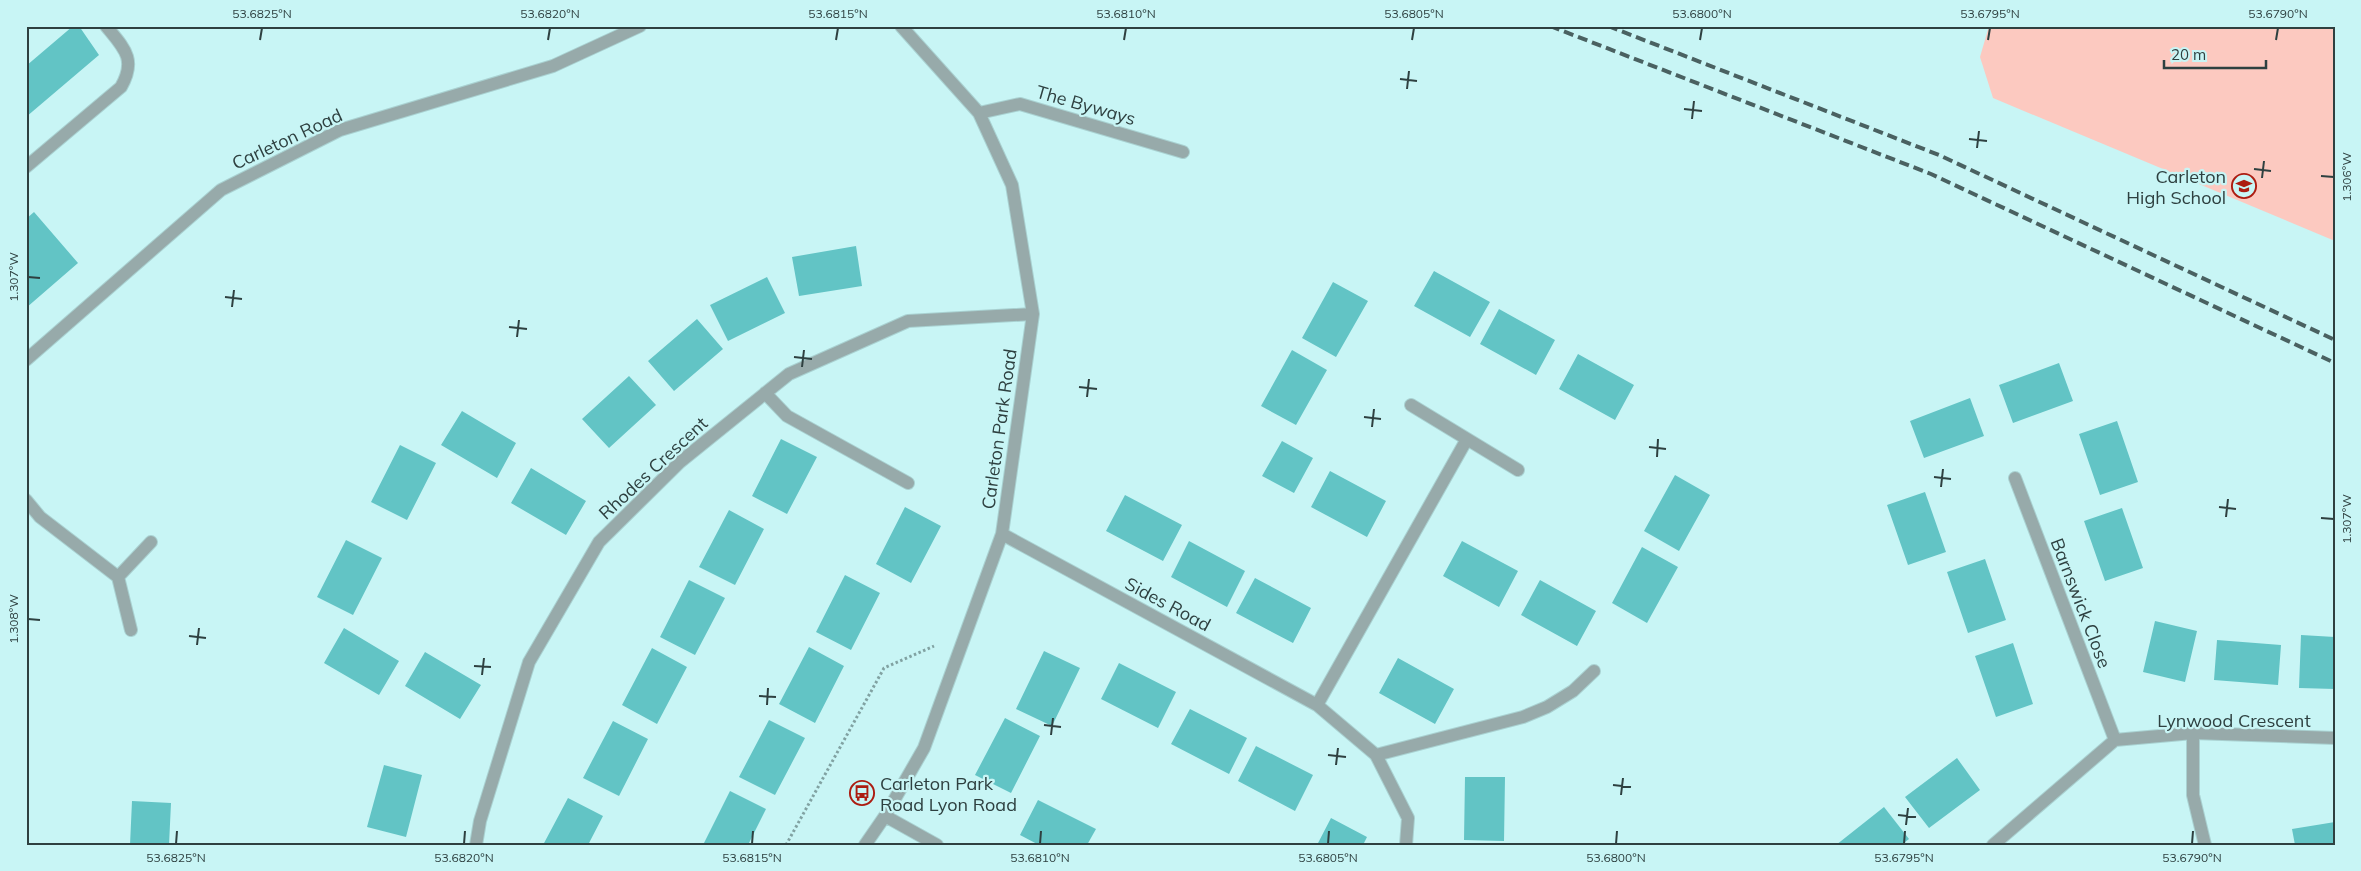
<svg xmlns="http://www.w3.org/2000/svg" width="2361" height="871" viewBox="0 0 2361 871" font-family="Mulish,sans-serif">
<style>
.green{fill:#fcc9c0}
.building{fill:#62c4c5}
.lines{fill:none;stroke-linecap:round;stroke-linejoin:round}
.minor-casing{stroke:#a9d1d1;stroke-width:14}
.path{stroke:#81a2a2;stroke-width:3;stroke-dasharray:2.5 2.5;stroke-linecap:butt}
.minor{stroke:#97aaaa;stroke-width:12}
.rail{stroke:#4a6161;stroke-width:4;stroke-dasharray:10 5;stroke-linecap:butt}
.ticks{fill:none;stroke:#2e4040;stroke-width:2}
.labels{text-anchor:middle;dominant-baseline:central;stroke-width:4.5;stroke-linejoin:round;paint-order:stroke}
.street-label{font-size:18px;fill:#2e4040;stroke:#c8f5f5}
.poi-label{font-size:18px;fill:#2e4040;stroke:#c8f5f5;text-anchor:end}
.neatline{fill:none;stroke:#2e4040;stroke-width:2}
.ticks-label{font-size:12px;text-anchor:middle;fill:#2e4040}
</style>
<rect width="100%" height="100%" fill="#c8f5f5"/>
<!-- green -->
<path class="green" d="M1989 26H2335V241L1993 98 1980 57Z"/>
<!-- building -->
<path class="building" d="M73 26H79L99 55 26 117V66Z
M34 212 78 263 26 308V219Z
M856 246 862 286 799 296 792 257Z
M1434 271 1490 302 1470 337 1414 306Z
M767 277 785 313 728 341 710 305Z
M1333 282 1368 301 1336 357 1302 338Z
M1499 309 1555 340 1536 375 1480 344Z
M697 319 723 349 674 391 648 361Z
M1292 350 1327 370 1296 425 1261 406Z
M1578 354 1634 385 1615 420 1559 389Z
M2059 363 2073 401 2013 423 1999 385Z
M629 376 656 405 609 448 582 419Z
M1970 398 1984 436 1924 458 1910 421Z
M462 411 516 443 497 478 441 445Z
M2117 421 2138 482 2100 495 2079 434Z
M781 439 817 457 787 514 752 496Z
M1282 441 1313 458 1294 493 1262 476Z
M400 445 436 463 407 520 371 502Z
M531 468 586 501 566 535 511 503Z
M1330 471 1386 501 1367 537 1311 507Z
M1675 475 1710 495 1679 551 1644 531Z
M1925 492 1946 552 1908 565 1887 505Z
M1125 495 1182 525 1163 561 1106 531Z
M905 507 941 526 911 583 876 564Z
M2122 508 2143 568 2105 581 2084 521Z
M729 510 764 529 735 585 699 567Z
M346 540 382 558 353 615 317 597Z
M1189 541 1245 571 1227 607 1171 577Z
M1462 541 1518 571 1499 607 1443 576Z
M1642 547 1678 567 1647 623 1612 603Z
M1985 559 2006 620 1968 633 1947 572Z
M845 575 880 593 851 650 816 632Z
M1255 578 1311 608 1293 643 1236 613Z
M689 580 725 598 695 655 660 637Z
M1540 580 1596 611 1577 646 1521 615Z
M2155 621 2197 631 2185 682 2143 672Z
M344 628 399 661 379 695 324 663Z
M2301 635 2335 637V689L2299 688Z
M2217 640 2281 645 2278 685 2214 680Z
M2013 643 2033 704 1996 717 1975 656Z
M809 647 844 666 815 723 779 704Z
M652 648 687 667 657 724 622 705Z
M1044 651 1080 668 1052 726 1016 709Z
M425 652 481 685 460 719 405 686Z
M1398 658 1454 689 1435 724 1379 693Z
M1119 663 1176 692 1158 728 1101 699Z
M1190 709 1247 738 1229 774 1171 744Z
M1005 718 1040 736 1011 793 975 775Z
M769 720 805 738 775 795 739 777Z
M613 721 648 739 619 796 583 778Z
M1256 746 1313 775 1295 811 1238 781Z
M1957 758 1980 790 1929 828 1905 797Z
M384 765 422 775 406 837 367 827Z
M1465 777H1505L1504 841 1464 840Z
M730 791 766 809 748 845H703Z
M568 798 603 816 588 845H543Z
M1038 800 1096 829 1087 845H1039L1020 835Z
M132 801 171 803 169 845H130Z
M1884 807 1909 839 1901 845H1836Z
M1331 818 1367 837 1363 845H1317Z
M2335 822V845H2295L2292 829Z"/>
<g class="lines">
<defs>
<path id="minor" d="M979 113 1020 104 1183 152
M26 167 121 87C137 59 124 48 106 26
M26 360 221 190 340 130 553 66 640 26
M765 393 787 416 908 483
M1411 405 1518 470
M2015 478 2115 740
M26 500 40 517 118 577 131 630
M1002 534 1317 705 1376 755 1408 818 1406 845
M118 577 151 542
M1317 705 1467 439
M2193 733V795L2205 845
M1376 755 1523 717 1547 707 1573 691 1594 671
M885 816 937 845
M476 845 480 821 529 662 599 542 680 462 789 374 908 321 1033 314
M865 845 885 816 924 748 1002 534 1033 314 1012 185 979 113 901 26
M1993 845 2115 740 2193 733 2335 738"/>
</defs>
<!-- minor casing -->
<use href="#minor" class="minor-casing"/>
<!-- path -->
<path class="path" d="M786 845 884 668 934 646"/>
<!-- minor -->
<use href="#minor" class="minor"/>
<!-- rail -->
<path class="rail" d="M1550 26 1931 174 2335 363
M1608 26 1939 155 2335 340"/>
</g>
<!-- ticks -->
<path class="ticks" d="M260 40 262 28M548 40 550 28M836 40 838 28M1124 40 1126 28M1412 40 1414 28M1700 40 1702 28M1988 40 1990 28M2276 40 2278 28M1400 79 1417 81M1407 89 1409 71M1684 109 1702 111M1692 119 1694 101M1969 139 1987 141M1977 148 1979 131M2254 169 2271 171M2321 176 2334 177M2262 178 2264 161M28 277 40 278M225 297 242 299M232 307 234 290M509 327 527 329M517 337 519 320M794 357 812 359M802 367 804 350M1079 387 1097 389M1087 397 1089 379M1364 417 1381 419M1372 427 1374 409M1649 447 1666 449M1657 457 1658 439M1934 477 1951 479M1941 487 1943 469M2219 507 2236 509M2226 517 2228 499M2321 518 2334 519M28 619 40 620M189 636 206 638M197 645 199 628M474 666 491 667M482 675 484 658M759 696 776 697M767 705 768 688M1044 725 1061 727M1051 735 1053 718M1328 755 1346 757M1336 765 1338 748M1613 785 1631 787M1621 795 1623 778M1898 815 1916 817M1906 825 1908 808M176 844 177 831M464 844 465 831M752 844 753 831M1040 844 1041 831M1328 844 1329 831M1616 844 1617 831M1904 844 1905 831M2192 844 2193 831"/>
<!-- icons -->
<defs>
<symbol id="school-ring" viewBox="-11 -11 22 22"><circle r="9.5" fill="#c8f5f5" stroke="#ac1c11" stroke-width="1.5"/><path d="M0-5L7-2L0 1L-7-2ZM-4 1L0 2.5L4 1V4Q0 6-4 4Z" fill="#ac1c11"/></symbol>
<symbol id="bus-ring" viewBox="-11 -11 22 22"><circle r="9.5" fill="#c8f5f5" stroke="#ac1c11" stroke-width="1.5"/><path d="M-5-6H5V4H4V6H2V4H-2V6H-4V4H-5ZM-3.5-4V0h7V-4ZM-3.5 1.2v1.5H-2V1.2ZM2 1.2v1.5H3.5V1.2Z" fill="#ac1c11"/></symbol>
</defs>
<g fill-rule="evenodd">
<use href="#school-ring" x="2230" y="172" width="28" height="28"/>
<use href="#bus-ring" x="848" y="779" width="28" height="28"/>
</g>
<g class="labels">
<!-- street labels -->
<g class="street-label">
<text transform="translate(1086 105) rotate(16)">The Byways</text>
<text transform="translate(287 139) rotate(-25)">Carleton Road</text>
<text transform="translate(999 429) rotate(-82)">Carleton Park Road</text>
<text transform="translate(653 468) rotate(-43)">Rhodes Crescent</text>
<text transform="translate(2081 603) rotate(69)">Barnswick Close</text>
<text transform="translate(1168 604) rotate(28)">Sides Road</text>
<text x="2234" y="720">Lynwood Crescent</text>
</g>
<!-- poi labels -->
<g class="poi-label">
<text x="2226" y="176">Carleton<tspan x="2226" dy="21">High School</tspan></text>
<text x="880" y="783" text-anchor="start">Carleton Park<tspan x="880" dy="21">Road Lyon Road</tspan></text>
</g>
</g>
<!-- border -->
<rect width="2361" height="871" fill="none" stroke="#c8f5f5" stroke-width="55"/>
<!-- scale -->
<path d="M2164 60v8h102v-8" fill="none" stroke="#2e4040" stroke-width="2.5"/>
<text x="2171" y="60" font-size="15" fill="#2e4040" stroke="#c8f5f5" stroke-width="4" paint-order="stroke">20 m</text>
<rect x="28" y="28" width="2306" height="816" class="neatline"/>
<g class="ticks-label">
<text x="262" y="18">53.6825°N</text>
<text x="550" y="18">53.6820°N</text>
<text x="838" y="18">53.6815°N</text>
<text x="1126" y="18">53.6810°N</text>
<text x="1414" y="18">53.6805°N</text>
<text x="1702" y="18">53.6800°N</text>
<text x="1990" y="18">53.6795°N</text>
<text x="2278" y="18">53.6790°N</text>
<text transform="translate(2347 177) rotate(-90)" y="4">1.306°W</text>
<text transform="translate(14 277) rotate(-90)" y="4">1.307°W</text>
<text transform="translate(2347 519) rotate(-90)" y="4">1.307°W</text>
<text transform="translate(14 619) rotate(-90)" y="4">1.308°W</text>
<text x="176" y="862">53.6825°N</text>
<text x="464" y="862">53.6820°N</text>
<text x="752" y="862">53.6815°N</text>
<text x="1040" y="862">53.6810°N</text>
<text x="1328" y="862">53.6805°N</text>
<text x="1616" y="862">53.6800°N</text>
<text x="1904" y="862">53.6795°N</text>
<text x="2192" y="862">53.6790°N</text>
</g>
</svg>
